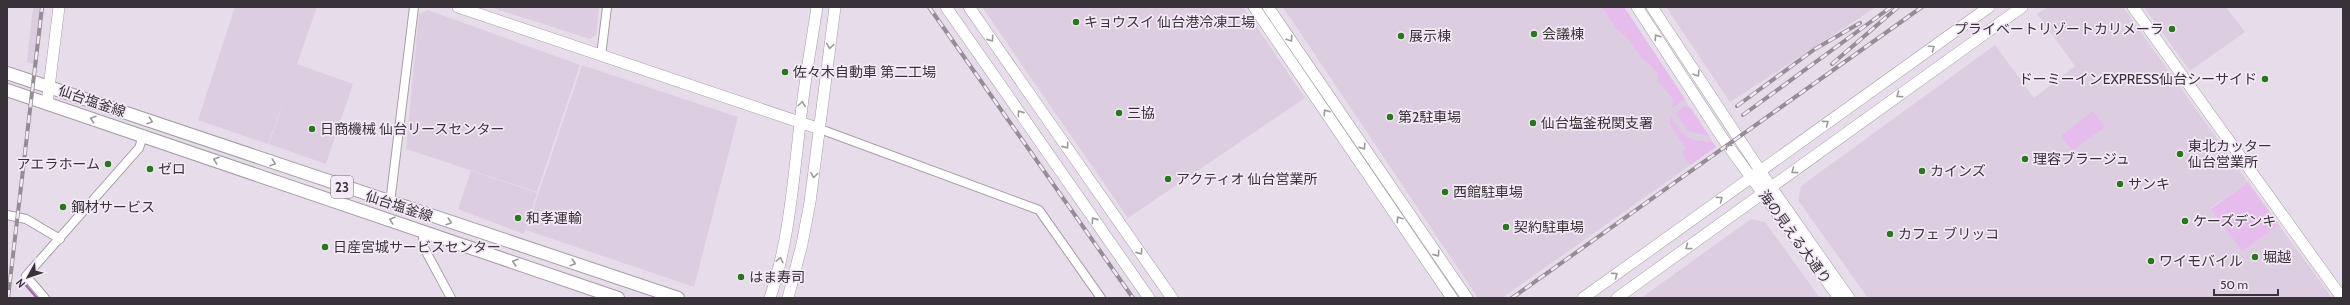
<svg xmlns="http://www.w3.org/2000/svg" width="2350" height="305" viewBox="0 0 2350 305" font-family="Cabin,'Noto Sans JP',sans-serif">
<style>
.built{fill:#ddcde0}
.green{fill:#e5bcec}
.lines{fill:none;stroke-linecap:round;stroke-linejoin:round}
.stream{stroke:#a06daa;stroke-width:2.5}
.street-casing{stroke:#a79da8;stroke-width:10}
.secondary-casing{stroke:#a79da8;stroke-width:12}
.primary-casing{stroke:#a79da8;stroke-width:14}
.street{stroke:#fff;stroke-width:8}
.secondary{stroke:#fff;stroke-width:11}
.primary{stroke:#fff;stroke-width:12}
.rail-casing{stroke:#958d96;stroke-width:4}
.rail{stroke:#f4e9f6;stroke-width:2.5;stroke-dasharray:8;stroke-linecap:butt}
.oneway{stroke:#9b999c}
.poi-dot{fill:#28761d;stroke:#f4e9f6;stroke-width:1.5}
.labels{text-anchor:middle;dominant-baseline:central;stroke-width:3.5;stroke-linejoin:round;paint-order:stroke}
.shield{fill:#f4e9f6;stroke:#706a71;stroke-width:1}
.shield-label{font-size:13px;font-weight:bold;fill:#373338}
.poi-label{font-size:14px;fill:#373338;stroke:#f4e9f6;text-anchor:start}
.street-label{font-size:14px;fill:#373338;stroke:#f4e9f6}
</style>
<rect width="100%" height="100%" fill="#e7dce9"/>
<!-- built -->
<path class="built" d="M33 7H45L37 66 27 62Z
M235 7H317L297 64 353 84 326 164 269 144 285 98 268 144 198 120Z
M490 7H599L596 35 590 39Z
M982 7H1243L1305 98 1128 218Z
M1283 7H1624L1716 147 1502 298H1478Z
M1666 7H1876L1730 102Z
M2048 7H2123L2248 182 2211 208 2242 251 2279 225 2332 298H1868L1798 200 1801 186 1995 45 2034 98 2075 66 2037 14Z
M2144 7H2226L2245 32 2190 71Z
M428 10 580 65 537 192 406 149 419 14Z
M582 65 738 117 694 287 526 230Z
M471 171 537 193 524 234 458 209Z
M1751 219 1765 222 1820 298H1641Z"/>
<!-- green -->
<path class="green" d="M1602 7H1624L1685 99 1672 108 1673 99 1657 80 1658 75 1655 70 1646 61 1642 59 1630 41 1616 28Z
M1685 106 1691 108 1709 136 1688 131 1676 113Z
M2093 111 2105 127 2072 151 2061 136Z
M1671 117C1685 139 1686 140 1712 142L1716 147 1690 165 1682 153 1686 149 1670 124Z
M2248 182 2279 225 2242 251 2211 209Z"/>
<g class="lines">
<!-- stream -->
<path class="stream" d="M23 282 37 298"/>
<defs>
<path id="street" d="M601 56 607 7
M820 129 1039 210 1101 298
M390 203 414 7
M7 215 26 219 60 239
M423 231V246L451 298
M45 298 26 276 139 148 143 136"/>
<path id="secondary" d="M458 7 820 129
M946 7 1149 298
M969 7 1172 298
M1254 7 1452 298
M1268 7 1467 298
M1637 7 1721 136 1839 298
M1652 7 1771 187 1849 298
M2133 7 2342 298
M47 104 59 7
M770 298C789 242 793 182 800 124 804 85 811 46 817 7
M788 298 802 244 810 202 835 7
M1583 298 1989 7
M1617 298 2022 7"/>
<path id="primary" d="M7 73 678 298
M7 90 618 298"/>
</defs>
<!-- street casing -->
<use href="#street" class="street-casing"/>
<!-- secondary casing -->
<use href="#secondary" class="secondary-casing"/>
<!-- primary casing -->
<use href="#primary" class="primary-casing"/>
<!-- street -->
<use href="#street" class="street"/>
<!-- secondary -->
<use href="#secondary" class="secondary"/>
<!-- primary -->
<use href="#primary" class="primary"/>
<defs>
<path id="rail" d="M929 7 1133 298
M1832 64 1898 7
M1737 106 1815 49 1860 23
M1743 115 1891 7
M8 298 42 7
M1512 298 1922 7"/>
</defs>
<!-- rail casing -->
<use href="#rail" class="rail-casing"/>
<!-- rail -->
<use href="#rail" class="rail"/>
</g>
<!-- one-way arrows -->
<defs><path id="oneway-chevron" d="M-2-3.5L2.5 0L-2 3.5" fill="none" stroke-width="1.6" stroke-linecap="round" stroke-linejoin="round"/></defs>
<g class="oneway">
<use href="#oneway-chevron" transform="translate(1657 37) rotate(-123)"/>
<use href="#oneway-chevron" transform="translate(991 39) rotate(55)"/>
<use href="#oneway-chevron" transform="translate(1290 39) rotate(56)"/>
<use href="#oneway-chevron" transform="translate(830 46) rotate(97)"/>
<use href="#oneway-chevron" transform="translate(1932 48) rotate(-35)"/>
<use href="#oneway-chevron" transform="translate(1697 74) rotate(56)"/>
<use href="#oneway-chevron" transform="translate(1899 95) rotate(144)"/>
<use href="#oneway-chevron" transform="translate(802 104) rotate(-82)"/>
<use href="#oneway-chevron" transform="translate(1326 112) rotate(-124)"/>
<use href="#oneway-chevron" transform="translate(1020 113) rotate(-125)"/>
<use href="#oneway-chevron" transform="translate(93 119) rotate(-162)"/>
<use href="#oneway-chevron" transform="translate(150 121) rotate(19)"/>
<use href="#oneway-chevron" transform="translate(1826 123) rotate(-36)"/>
<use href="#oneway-chevron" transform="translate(1066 146) rotate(55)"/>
<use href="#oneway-chevron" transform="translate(1728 146) rotate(-126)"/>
<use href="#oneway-chevron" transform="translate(1363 147) rotate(56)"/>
<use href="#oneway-chevron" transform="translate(216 160) rotate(-161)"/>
<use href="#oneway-chevron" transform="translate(273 163) rotate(19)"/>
<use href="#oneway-chevron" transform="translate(1794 171) rotate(144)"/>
<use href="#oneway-chevron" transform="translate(814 175) rotate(97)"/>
<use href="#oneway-chevron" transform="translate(1720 199) rotate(-36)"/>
<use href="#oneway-chevron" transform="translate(1399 219) rotate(-124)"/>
<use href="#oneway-chevron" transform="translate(392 220) rotate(-161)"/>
<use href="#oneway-chevron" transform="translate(1094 220) rotate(-125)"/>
<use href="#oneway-chevron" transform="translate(449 222) rotate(18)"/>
<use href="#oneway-chevron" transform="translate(1688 247) rotate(144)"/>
<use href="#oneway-chevron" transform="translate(1140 252) rotate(55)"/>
<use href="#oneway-chevron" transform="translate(1437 254) rotate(55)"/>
<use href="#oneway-chevron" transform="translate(780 260) rotate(-77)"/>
<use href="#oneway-chevron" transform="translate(515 262) rotate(-161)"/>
<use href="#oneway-chevron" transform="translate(573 263) rotate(18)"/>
<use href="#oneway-chevron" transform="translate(1615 275) rotate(-36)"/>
</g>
<!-- markers -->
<g class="poi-dot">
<circle cx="1076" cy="22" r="4"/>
<circle cx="2172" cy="29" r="4"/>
<circle cx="1534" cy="34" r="4"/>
<circle cx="1401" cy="36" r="4"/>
<circle cx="785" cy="72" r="4"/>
<circle cx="2265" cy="79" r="4"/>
<circle cx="1119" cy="113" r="4"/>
<circle cx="1390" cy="117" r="4"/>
<circle cx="1533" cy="123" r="4"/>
<circle cx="312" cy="129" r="4"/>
<circle cx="2180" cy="154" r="4"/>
<circle cx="2025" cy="159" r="4"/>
<circle cx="108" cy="164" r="4"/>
<circle cx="150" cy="169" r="4"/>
<circle cx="1922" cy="171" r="4"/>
<circle cx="1168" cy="179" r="4"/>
<circle cx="2120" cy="184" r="4"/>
<circle cx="1445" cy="192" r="4"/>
<circle cx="63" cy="207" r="4"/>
<circle cx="518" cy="218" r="4"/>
<circle cx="2185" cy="221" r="4"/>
<circle cx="1506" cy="227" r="4"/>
<circle cx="1890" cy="234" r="4"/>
<circle cx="325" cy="247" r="4"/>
<circle cx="2255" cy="257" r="4"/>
<circle cx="2151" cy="261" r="4"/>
<circle cx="741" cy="277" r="4"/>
</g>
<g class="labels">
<!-- shield labels -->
<rect class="shield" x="331" y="176" width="22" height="22" rx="3"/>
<g class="shield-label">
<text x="342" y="187">23</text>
</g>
<!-- poi labels -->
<g class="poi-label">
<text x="1084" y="22">キョウスイ 仙台港冷凍工場</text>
<text x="2164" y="29" text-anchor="end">プライベートリゾートカリメーラ</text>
<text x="1542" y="34">会議棟</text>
<text x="1409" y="36">展示棟</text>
<text x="793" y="72">佐々木自動車 第二工場</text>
<text x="2257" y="79" text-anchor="end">ドーミーインEXPRESS仙台シーサイド</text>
<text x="1127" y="113">三協</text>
<text x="1398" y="117">第2駐車場</text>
<text x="1541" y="123">仙台塩釜税関支署</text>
<text x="320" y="129">日商機械 仙台リースセンター</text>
<text x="2188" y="146">東北カッター<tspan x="2188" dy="16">仙台営業所</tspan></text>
<text x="2033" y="159">理容ブラージュ</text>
<text x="100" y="164" text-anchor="end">アエラホーム</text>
<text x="158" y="169">ゼロ</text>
<text x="1930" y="171">カインズ</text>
<text x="1176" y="179">アクティオ 仙台営業所</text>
<text x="2128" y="184">サンキ</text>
<text x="1453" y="192">西館駐車場</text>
<text x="71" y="207">鋼材サービス</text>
<text x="526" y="218">和孝運輸</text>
<text x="2193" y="221">ケーズデンキ</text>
<text x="1514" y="227">契約駐車場</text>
<text x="1898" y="234">カフェ ブリッコ</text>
<text x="333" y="247">日産宮城サービスセンター</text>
<text x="2263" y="257">堀越</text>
<text x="2159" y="261">ワイモバイル</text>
<text x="749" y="277">はま寿司</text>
</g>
<!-- street labels -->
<g class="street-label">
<text transform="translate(92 101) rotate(19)">仙台塩釜線</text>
<text transform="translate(399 206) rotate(18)">仙台塩釜線</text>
<text transform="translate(1795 237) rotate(54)">海の見える大通り</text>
</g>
</g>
<!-- border -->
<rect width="2350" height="305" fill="none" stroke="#373338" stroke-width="16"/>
<!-- north arrow -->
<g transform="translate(28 277) rotate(230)" stroke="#f4e9f6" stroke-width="3" paint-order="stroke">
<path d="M0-3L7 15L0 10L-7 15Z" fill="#373338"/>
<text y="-6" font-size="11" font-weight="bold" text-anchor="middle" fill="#373338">N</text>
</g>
<!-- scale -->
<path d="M2214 289v6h64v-6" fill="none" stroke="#373338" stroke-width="2"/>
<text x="2220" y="289" font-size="12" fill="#373338" stroke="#f4e9f6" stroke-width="3" paint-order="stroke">50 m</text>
</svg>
